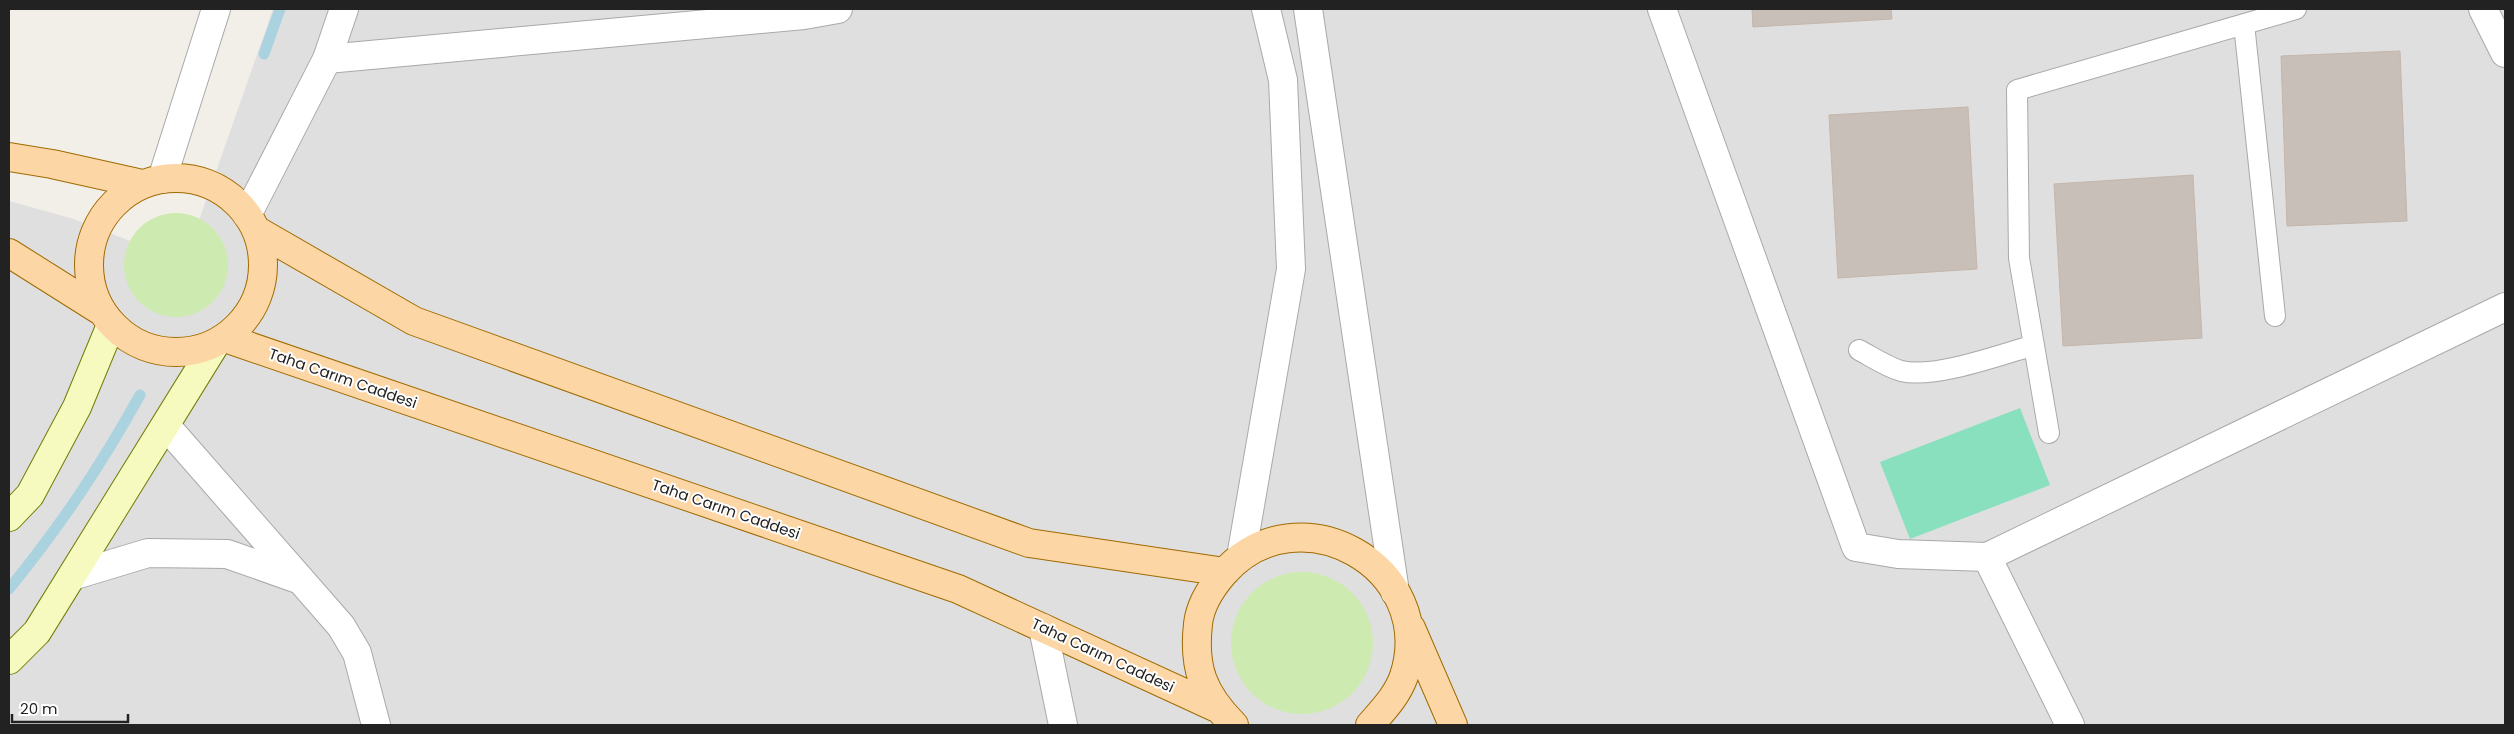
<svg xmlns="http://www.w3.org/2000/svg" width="2514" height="734" viewBox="0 0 2514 734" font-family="Poppins,sans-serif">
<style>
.residential{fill:#e0dfdf}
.grass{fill:#cdebb0}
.pitch{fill:#88e0be}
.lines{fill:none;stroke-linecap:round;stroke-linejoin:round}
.stream{stroke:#aad3df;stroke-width:11}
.building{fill:#c7bfb8;stroke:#c4b6ab}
.service-casing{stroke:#a9a9a9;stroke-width:22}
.minor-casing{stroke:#a9a9a9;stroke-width:30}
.tertiary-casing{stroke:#a9a9a9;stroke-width:30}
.secondary-casing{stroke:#707d05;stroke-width:30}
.primary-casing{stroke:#a06b00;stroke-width:30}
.service{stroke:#fff;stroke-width:20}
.minor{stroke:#fff;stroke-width:28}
.tertiary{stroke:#fff;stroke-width:28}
.secondary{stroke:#f7fabf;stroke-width:28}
.primary{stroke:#fcd6a4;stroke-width:28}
.labels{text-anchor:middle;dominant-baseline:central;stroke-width:4;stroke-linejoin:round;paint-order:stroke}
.street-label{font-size:15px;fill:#222;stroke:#fff}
</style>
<rect width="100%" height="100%" fill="#f2efe9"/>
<!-- residential -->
<path class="residential" d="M273 9H2505V725H9V201L74 219 130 241 183 266Z"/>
<!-- grass -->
<path class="grass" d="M124 265a52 52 0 1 1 104 0a52 52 0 1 1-104 0Z
M1231 643a71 71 0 1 1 142 0a71 71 0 1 1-142 0Z"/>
<!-- pitch -->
<path class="pitch" d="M2020 408 2050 485 1910 539 1880 462Z"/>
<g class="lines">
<!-- stream -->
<path class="stream" d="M264 54 280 9
M9 589C61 525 100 467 140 395"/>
</g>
<!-- building -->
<path class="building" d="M1752 9H1891L1892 19 1753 27Z
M2400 51 2407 221 2287 226 2281 56Z
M1968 107 1977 269 1838 278 1829 115Z
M2193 175 2202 338 2063 346 2054 184Z"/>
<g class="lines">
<defs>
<path id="service" d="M2244 24 2275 316
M1859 350C1872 357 1887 367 1901 371 1934 379 2000 355 2034 345
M2049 433 2019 258 2017 90 2296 9"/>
<path id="minor" d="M1662 9 1856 547 1898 554 1987 557
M2483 9 2505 53
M162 179 216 9
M247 215 327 59 344 9
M166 426 341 626 357 653 376 725
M72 576 148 553 227 554 298 579
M1043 628 1063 725
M2070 725 1987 557 2505 307"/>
<path id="tertiary" d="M1308 9 1395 592
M327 59 804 15 838 9
M1241 557 1291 269 1283 80 1266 9"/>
<path id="secondary" d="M9 517 30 495 77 407 111 325
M9 660 37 632 216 343"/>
<path id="primary" d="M9 157 52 164 142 184
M89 265a87 87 0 1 1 174 0a87 87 0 1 1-174 0Z
M256 230 414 321 1029 543 1225 572
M9 253 101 311
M225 338 958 589 1217 708
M1411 628 1453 725
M1234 725C1203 694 1193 668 1198 624 1200 605 1211 588 1223 574 1297 488 1439 567 1404 676 1397 696 1383 710 1370 725"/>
</defs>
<!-- service casing -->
<use href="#service" class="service-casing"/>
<!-- minor casing -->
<use href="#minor" class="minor-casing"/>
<!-- tertiary casing -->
<use href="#tertiary" class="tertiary-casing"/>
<!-- secondary casing -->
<use href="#secondary" class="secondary-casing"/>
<!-- primary casing -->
<use href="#primary" class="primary-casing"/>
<!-- service -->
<use href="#service" class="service"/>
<!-- minor -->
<use href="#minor" class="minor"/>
<!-- tertiary -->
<use href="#tertiary" class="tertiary"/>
<!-- secondary -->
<use href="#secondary" class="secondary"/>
<!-- primary -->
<use href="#primary" class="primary"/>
</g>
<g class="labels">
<!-- street labels -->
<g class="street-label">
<text transform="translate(343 378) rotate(19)">Taha Carım Caddesi</text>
<text transform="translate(726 509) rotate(19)">Taha Carım Caddesi</text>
<text transform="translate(1103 655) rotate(25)">Taha Carım Caddesi</text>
</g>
</g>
<!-- border -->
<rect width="2514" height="734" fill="none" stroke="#222222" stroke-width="20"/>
<!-- scale -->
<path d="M12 714v8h116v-8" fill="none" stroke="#222222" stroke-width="2.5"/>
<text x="20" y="714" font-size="15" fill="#222222" stroke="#ffffff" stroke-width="4" paint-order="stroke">20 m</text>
</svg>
